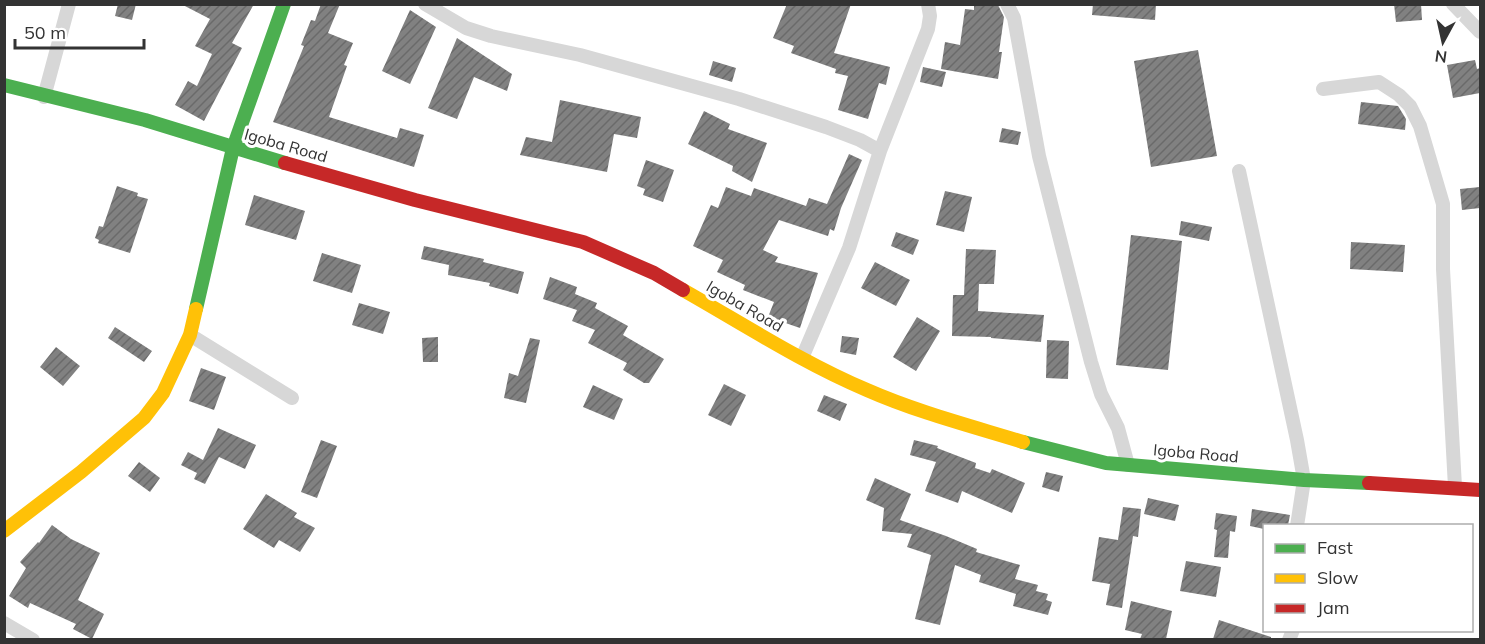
<svg xmlns="http://www.w3.org/2000/svg" width="1485" height="644" viewBox="0 0 1485 644" font-family="Mulish,sans-serif">
<style>
.building{fill:url(#building-hatch)}
.lines{fill:none;stroke-linecap:round;stroke-linejoin:round}
.street{stroke:#d7d7d7;stroke-width:14}
.fast{stroke:#4caf50;stroke-width:14}
.slow{stroke:#ffc107;stroke-width:14}
.jam{stroke:#c62828;stroke-width:14}
.labels{text-anchor:middle;dominant-baseline:central;stroke-width:6;stroke-linejoin:round;paint-order:stroke}
.street-label{font-size:16px;fill:#333;stroke:#fff}
</style>
<defs>
<pattern id="building-hatch" width="6" height="6" patternUnits="userSpaceOnUse" patternTransform="scale(1.5)"><rect width="6" height="6" fill="#818181"/><path d="M-1 1l2-2M0 6l6-6M5 7l2-2" fill="none" stroke="#6a6a6a"/></pattern>
</defs>
<rect width="100%" height="100%" fill="#fff"/>
<!-- building -->
<path class="building" d="M118 4H136L132 20 115 16Z
M181 4H254L232 43 242 48 204 121 175 105 188 81 197 86 212 54 195 46 210 19Z
M321 4H340L328 33 353 43 344 65 347 66 329 117 397 138 400 128 424 135 414 167 273 122 304 46 301 45 311 20 315 21Z
M787 4H851L834 53 890 67 886 85 879 83 868 119 838 110 848 76 835 73 836 69 791 53 794 46 773 38Z
M974 4 998 5 1004 17 999 52H1002L998 79 941 69 945 42 960 45 965 9 974 10Z
M1093 4H1156L1155 20 1092 15Z
M1394 4H1421L1422 20 1396 22Z
M410 10 436 27 410 84 382 71Z
M457 38 512 74 507 91 474 77 457 119 428 108Z
M1198 50 1217 156 1151 167 1134 61Z
M1475 60 1477 69 1480 68V93L1453 98 1447 65Z
M713 61 736 68 732 82 709 75Z
M923 67 946 72 942 87 920 82Z
M560 100 641 117 637 138 614 134 607 172 520 155 526 137 552 142Z
M1361 102 1398 106 1406 119 1405 130 1358 124Z
M704 111 730 124 728 129 767 143 752 182 732 171 733 166 688 144Z
M1002 128 1021 132 1018 145 999 142Z
M849 154 862 160 841 208 834 231 830 229 828 236 779 220 763 250 778 257 775 262 818 273 800 328 768 317 774 302 743 290 745 285 717 272 723 260 693 246 711 205 718 208 726 187 751 196 754 188 806 206 809 198 827 204Z
M646 160 674 170 663 202 643 195 645 189 637 186Z
M117 186 138 193 137 196 148 199 130 253 98 243 99 240 95 238 99 226 103 227Z
M1480 187V208L1462 210 1460 189Z
M945 191 972 197 964 232 936 225Z
M254 195 305 211 296 240 245 225Z
M1181 221 1212 227 1209 241 1179 235Z
M896 232 919 240 913 255 891 246Z
M1131 235 1182 241 1168 370 1116 365Z
M1351 242 1405 245 1403 272 1350 269Z
M424 246 484 259 483 262 524 272 518 294 489 286 490 283 448 275 449 265 421 259Z
M966 249 996 250 994 284H979L978 311 1044 315 1041 342 991 338V337L952 336 953 295H964Z
M322 253 361 265 352 293 313 281Z
M875 262 910 280 896 306 861 288Z
M550 277 577 287 575 294 597 303 595 308 628 326 623 335 664 359 649 383H644L623 370 627 363 588 343 595 330 572 321 577 310 543 299Z
M359 303 390 312 383 334 352 325Z
M917 317 940 331 916 371 893 357Z
M115 327 152 351 144 362 108 338Z
M842 336 859 338 856 355 840 352Z
M438 337V362H423L422 338Z
M530 338 540 340 526 403 504 398 509 373 518 376Z
M1047 340 1069 341 1068 379 1046 378Z
M56 347 80 366 63 386 40 367Z
M201 368 226 377 214 410 189 401Z
M724 384 746 395 731 426 708 415Z
M593 385 623 399 614 420 583 407Z
M824 395 847 404 840 421 817 411Z
M218 428 256 445 245 469 219 457 205 484 194 479 197 473 181 465 188 452 203 460Z
M321 440 337 446 317 498 301 492Z
M914 440 938 446 937 448 976 463 975 468 990 473 992 469 1025 483 1012 513 962 491 958 503 925 491 936 462 910 455Z
M139 462 160 478 150 492 128 476Z
M1046 472 1063 476 1059 492 1042 487Z
M875 478 911 494 900 520 946 536 977 549 976 552 1020 565 1015 579 1038 585 1036 591 1048 594 1046 600 1052 602 1048 615 1013 606 1016 594 979 582 981 575 955 565 940 625 915 619 931 555 907 547 912 534 882 531 884 508 866 500Z
M266 494 297 513 294 517 315 528 300 552 279 540 274 548 243 529Z
M1148 498 1179 505 1175 521 1144 514Z
M1123 507 1141 509 1138 537 1133 536 1122 608 1106 605 1110 584 1092 581 1099 537 1118 540Z
M1252 509 1290 515 1288 525H1264V529L1250 526Z
M1216 513 1237 516 1235 532 1230 531 1228 558 1214 557 1217 530 1214 529Z
M52 525 71 539 100 553 78 600 104 614 92 639 73 629 76 624 30 603 28 608 9 596 26 568 20 562 38 542 39 543Z
M1186 561 1221 567 1216 597 1180 591Z
M1131 601 1172 611 1166 639H1140L1142 634 1125 630Z
M1219 620 1271 637V639H1213Z"/>
<g class="lines">
<!-- street -->
<path class="street" d="M425 4 466 28 491 36 580 55 739 99 826 127 860 140 880 151
M1007 4 1014 18 1039 156 1091 362 1101 394 1118 428 1128 465
M1453 4 1480 32
M1323 89 1379 82 1399 95 1410 106 1420 126 1443 204V269L1455 487
M44 97 69 4
M1239 171 1297 440 1304 480 1297 526
M190 335 292 398
M802 358 849 248 880 151 928 29 930 16 928 4
M4 623 33 640
M1289 640 1293 630"/>
<!-- fast -->
<path class="fast" d="M4 85 145 120 285 163
M196 309 233 148 284 4
M1023 442 1106 463 1304 480 1369 483"/>
<!-- slow -->
<path class="slow" d="M683 290C743 324 803 363 867 390 917 412 971 426 1023 442
M4 531 81 472 144 418 163 393 190 335 196 309"/>
<!-- jam -->
<path class="jam" d="M285 163 415 200 583 242 654 273 683 290
M1369 483 1480 490"/>
</g>
<g class="labels">
<!-- street labels -->
<g class="street-label">
<text transform="translate(286 145) rotate(16)">Igoba Road</text>
<text transform="translate(745 306) rotate(30)">Igoba Road</text>
<text transform="translate(1196 453) rotate(5)">Igoba Road</text>
</g>
</g>
<!-- border -->
<rect width="1485" height="644" fill="none" stroke="#333333" stroke-width="12"/>
<!-- legend -->
<rect x="1263" y="524" width="210" height="108" fill="#ffffff" stroke="#adadad" stroke-width="1.5"/>
<rect x="1275" y="544" width="30" height="9" fill="#4caf50" stroke="#adadad" stroke-width="1.5"/>
<text x="1317" y="554" font-size="18" fill="#333333">Fast</text>
<rect x="1275" y="574" width="30" height="9" fill="#ffc107" stroke="#adadad" stroke-width="1.5"/>
<text x="1317" y="584" font-size="18" fill="#333333">Slow</text>
<rect x="1275" y="604" width="30" height="9" fill="#c62828" stroke="#adadad" stroke-width="1.5"/>
<text x="1317" y="614" font-size="18" fill="#333333">Jam</text>
<!-- north arrow -->
<g transform="translate(1443 42) rotate(188)" stroke="#ffffff" stroke-width="4.5" paint-order="stroke">
<path d="M0-4.5L10 22L0 15L-10 22Z" fill="#333333"/>
<text y="-9" font-size="16" font-weight="bold" text-anchor="middle" fill="#333333">N</text>
</g>
<!-- scale -->
<path d="M15 39v9h129v-9" fill="none" stroke="#333333" stroke-width="3"/>
<text x="24" y="39" font-size="18" fill="#333333" stroke="#ffffff" stroke-width="4.5" paint-order="stroke">50 m</text>
</svg>
